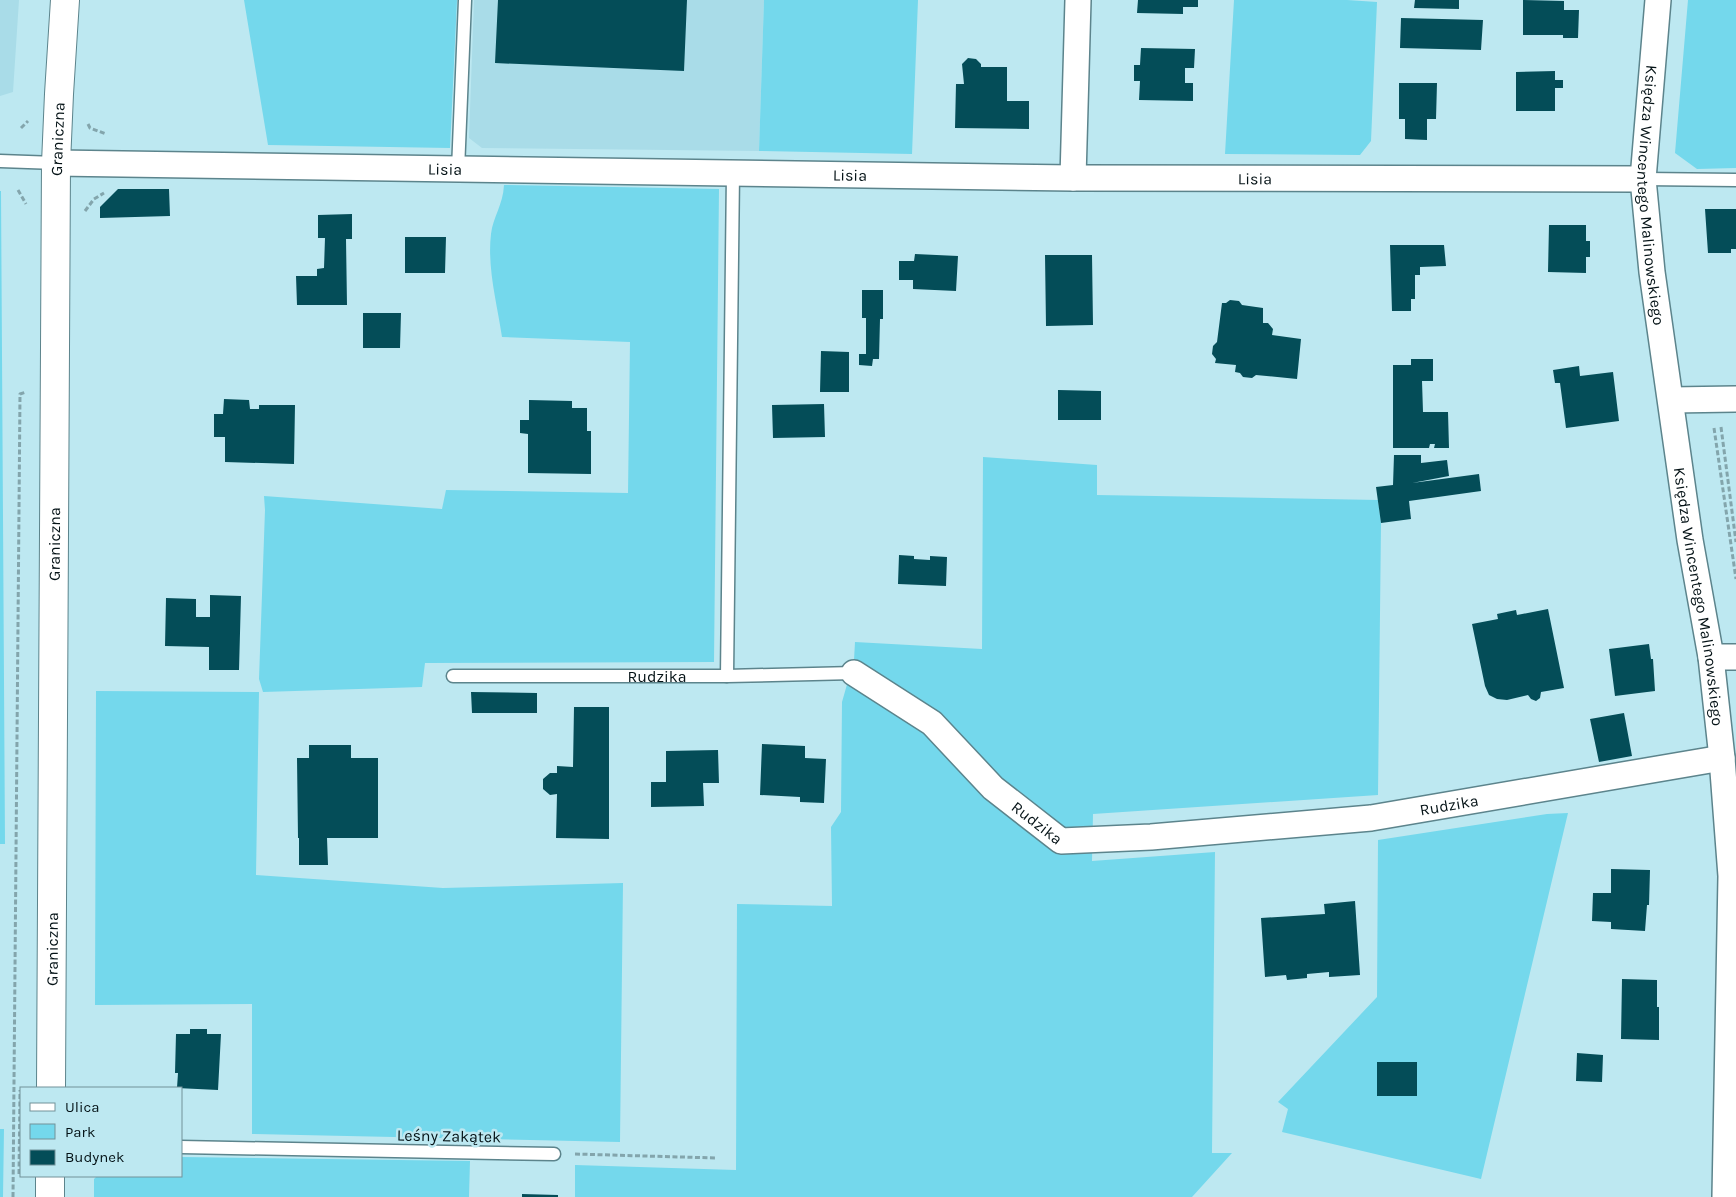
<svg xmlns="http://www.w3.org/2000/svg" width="1736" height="1197" viewBox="0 0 1736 1197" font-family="Karla,sans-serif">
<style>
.built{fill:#a9dce8}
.green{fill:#74d8ec}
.building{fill:#044d58}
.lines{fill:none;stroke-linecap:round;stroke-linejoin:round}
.service-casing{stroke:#5c848c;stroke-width:15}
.minor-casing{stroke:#5c848c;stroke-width:28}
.tertiary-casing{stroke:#5c848c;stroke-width:30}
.path{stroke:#83a5ac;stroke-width:3;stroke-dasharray:5 2.5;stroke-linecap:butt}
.service{stroke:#fff;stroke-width:12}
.minor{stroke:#fff;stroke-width:25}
.tertiary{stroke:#fff;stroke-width:28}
.labels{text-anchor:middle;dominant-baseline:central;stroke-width:5;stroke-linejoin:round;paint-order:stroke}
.street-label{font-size:16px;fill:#041216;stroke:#bde8f1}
</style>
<rect width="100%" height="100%" fill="#bde8f1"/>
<!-- built -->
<path class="built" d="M0 0H19L13 92 0 96Z
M474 0H764L759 151 482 148 469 138Z"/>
<!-- green -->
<path class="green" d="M244 0H457L450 148 268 145Z
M764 0H918L912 154 759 151Z
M1234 0H1347L1377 2 1371 141 1360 155 1225 154Z
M1688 0H1736V168L1697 169 1675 153Z
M504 185 719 189 714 662 425 663 422 687 263 692 259 679 265 510 264 496 442 509 446 490 628 493 630 342 502 337C497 303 487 268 491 234 493 217 503 205 504 185Z
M0 191H1L5 844H0Z
M983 457 1097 465V495L1378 500 1381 523 1378 795 1093 814 1092 861 1215 852 1212 1153H1232L1192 1197H575V1165L736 1170 737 904 832 906 831 827 841 812 842 702 854 660 855 642 982 649Z
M96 691 259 692 256 875 443 888 623 883 620 1142 252 1134V1004L95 1005Z
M1568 813 1481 1179 1282 1132 1288 1109 1278 1102 1377 997 1378 840 1547 814Z
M0 1129H4L3 1197H0Z
M181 1157 470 1161 469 1197H94V1179L97 1176H181Z"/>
<!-- building -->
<path class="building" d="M498 0H687L684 71 495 63Z
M1138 0H1198V7H1183V14L1137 13Z
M1415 0H1459V9L1414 8Z
M1523 0 1564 1V10H1579L1578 38H1563V35H1523Z
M1401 18 1483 20 1481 50 1400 48Z
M1141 48 1195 49 1194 68H1185V83H1193V101L1139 100 1140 81H1134V65H1140Z
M968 58 976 59 981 64V67H1007V101H1029V129L955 128 956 84H964L962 64Z
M1555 71V80H1563V88H1555V111H1516V72Z
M1399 83H1437L1436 119H1427V140L1405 139V119H1399Z
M118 189H169L170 216 100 218V207Z
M1705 209H1736V249H1731V253H1708Z
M352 214V239H346L347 305H297L296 276H317V269L324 268 325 238H318V215Z
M1549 225H1586V241H1590V257H1586V273L1548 272Z
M405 237H446L445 273H405Z
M1390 245H1444L1446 266 1420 267V275H1415V299H1411V311H1392Z
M915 254 958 256 956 291 913 289V280H899V261H914Z
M1045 255H1092L1093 325 1046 326Z
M862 290H883V319H880L879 359H873L872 366 859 365V354H866V318H862Z
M1230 300 1239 301 1242 305 1263 308V323H1268L1273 329 1272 335 1301 339 1297 379 1256 375 1252 378 1243 377 1240 373 1235 372 1236 365 1215 363 1216 359 1212 354 1213 346 1217 342 1222 303H1226Z
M363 313H401L400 348H363Z
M821 351 849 352V392H820Z
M1411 359H1433V381H1422L1423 412H1448L1449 448H1434L1435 444H1430L1429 448H1393V365H1411Z
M1579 366 1580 376 1613 372 1619 421 1566 428 1560 383H1555L1553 370Z
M1058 390 1101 391V420H1058Z
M224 399 249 400 250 409H259V405H295L294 464 225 462V437H214V414H223Z
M529 400 572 401V408H587V431H591V474L528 473V434L520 433V420H529Z
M824 404 825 437 773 438 772 405Z
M1394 455H1421V463L1447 460 1449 476 1412 483 1479 474 1481 491 1409 501 1411 519 1381 523 1376 487 1393 485Z
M899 555 914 556V559L930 560V556L947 557 946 586 898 584Z
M210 595 241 596 239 670H209V647L165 646 166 598 196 599V617H210Z
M1548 609 1564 688 1541 692 1540 698 1536 701 1531 699 1528 695 1507 700 1497 699 1489 695 1485 686 1472 624 1498 619 1497 614 1516 610 1517 615Z
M1649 644 1651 659H1653L1655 691 1615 696 1609 649Z
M471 692 537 693V713H472Z
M574 707H609V839L556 838 557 794 550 795 543 789V779L550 773H557V766L573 767Z
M1624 713 1632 756 1599 762 1590 719Z
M762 744 805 746V758L826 759 824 803 800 802V797L760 795Z
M309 745H351V758H378V838H327L328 865H299V838H298L297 758H309Z
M718 750 719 783H703L704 806 651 807V782H666V751Z
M1611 869 1650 870 1649 905H1647L1645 931 1611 929V922L1592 921 1593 893H1611Z
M1355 901 1360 975 1329 977V972L1307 974V978L1287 980 1286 975 1265 977 1261 918 1325 914 1324 904Z
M1622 979 1657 980V1007H1659V1040L1621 1039Z
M190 1029H207V1034H221L218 1090 177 1088 178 1073H175L176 1034H190Z
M1577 1053 1603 1055 1602 1082 1576 1081Z
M1377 1062H1417V1096H1377Z
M522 1194 558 1195V1197H522Z"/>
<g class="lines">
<defs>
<g id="service">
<path d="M0 161 56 163"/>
<path d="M458 170 465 0"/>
<path d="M1643 179 1736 180"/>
<path id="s1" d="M453 676H727L854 673"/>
<path d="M727 676 733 173"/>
<path d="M181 1147 554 1154"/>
</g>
<g id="minor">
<path id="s2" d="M1658 0 1643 179 1652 272 1690 540 1711 657 1722 758 1731 876 1725 1197"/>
<path id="s3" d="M56 163 1073 178 1643 179"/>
<path d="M1073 178 1078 0"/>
<path d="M1671 400 1736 399"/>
<path d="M1711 657H1736"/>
<path id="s4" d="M854 673 932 723 993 788 1061 841 1151 837 1371 818 1722 758"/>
</g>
<g id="tertiary">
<path id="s5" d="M51 1088 56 163 59 94 65 0"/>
<path d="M50 1197V1176"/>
</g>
</defs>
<!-- service casing -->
<use href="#service" class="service-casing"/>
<!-- minor casing -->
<use href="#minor" class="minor-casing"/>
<!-- tertiary casing -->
<use href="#tertiary" class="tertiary-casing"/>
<!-- path -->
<path class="path" d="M88 124 90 128 106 134
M21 128 28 121
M18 190 26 204
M85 211 94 199 104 193
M1721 427 1736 542
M1714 428 1736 579
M575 1154 716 1158
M19 1174 20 1090
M13 1197 20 394 26 392"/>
<!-- service -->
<use href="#service" class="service"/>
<!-- minor -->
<use href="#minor" class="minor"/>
<!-- tertiary -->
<use href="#tertiary" class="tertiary"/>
</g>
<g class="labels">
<!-- street labels -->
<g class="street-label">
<text stroke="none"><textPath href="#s5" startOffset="949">Graniczna</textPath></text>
<text stroke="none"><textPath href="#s3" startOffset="389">Lisia</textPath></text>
<text stroke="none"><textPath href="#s3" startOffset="794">Lisia</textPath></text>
<text stroke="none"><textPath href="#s3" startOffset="1199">Lisia</textPath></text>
<text stroke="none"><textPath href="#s2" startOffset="196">Księdza Wincentego Malinowskiego</textPath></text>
<text stroke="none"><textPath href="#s5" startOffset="544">Graniczna</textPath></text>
<text stroke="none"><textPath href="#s2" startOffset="601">Księdza Wincentego Malinowskiego</textPath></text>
<text stroke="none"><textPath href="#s1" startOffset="204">Rudzika</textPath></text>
<text stroke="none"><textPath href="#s4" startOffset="658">Rudzika</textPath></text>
<text stroke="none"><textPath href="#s4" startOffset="238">Rudzika</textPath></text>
<text stroke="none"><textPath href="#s5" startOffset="139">Graniczna</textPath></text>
<text transform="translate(449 1136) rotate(1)">Leśny Zakątek</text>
</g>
</g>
<!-- legend -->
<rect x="20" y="1087" width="162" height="90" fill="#bde8f1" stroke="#739299"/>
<rect x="30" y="1103" width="25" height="8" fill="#ffffff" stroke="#739299"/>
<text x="65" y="1112" font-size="15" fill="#041216">Ulica</text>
<rect x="30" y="1124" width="25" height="15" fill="#74d8ec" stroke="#739299"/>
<text x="65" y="1137" font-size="15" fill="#041216">Park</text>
<rect x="30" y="1150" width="25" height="15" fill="#044d58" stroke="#739299"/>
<text x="65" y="1162" font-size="15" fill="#041216">Budynek</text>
</svg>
